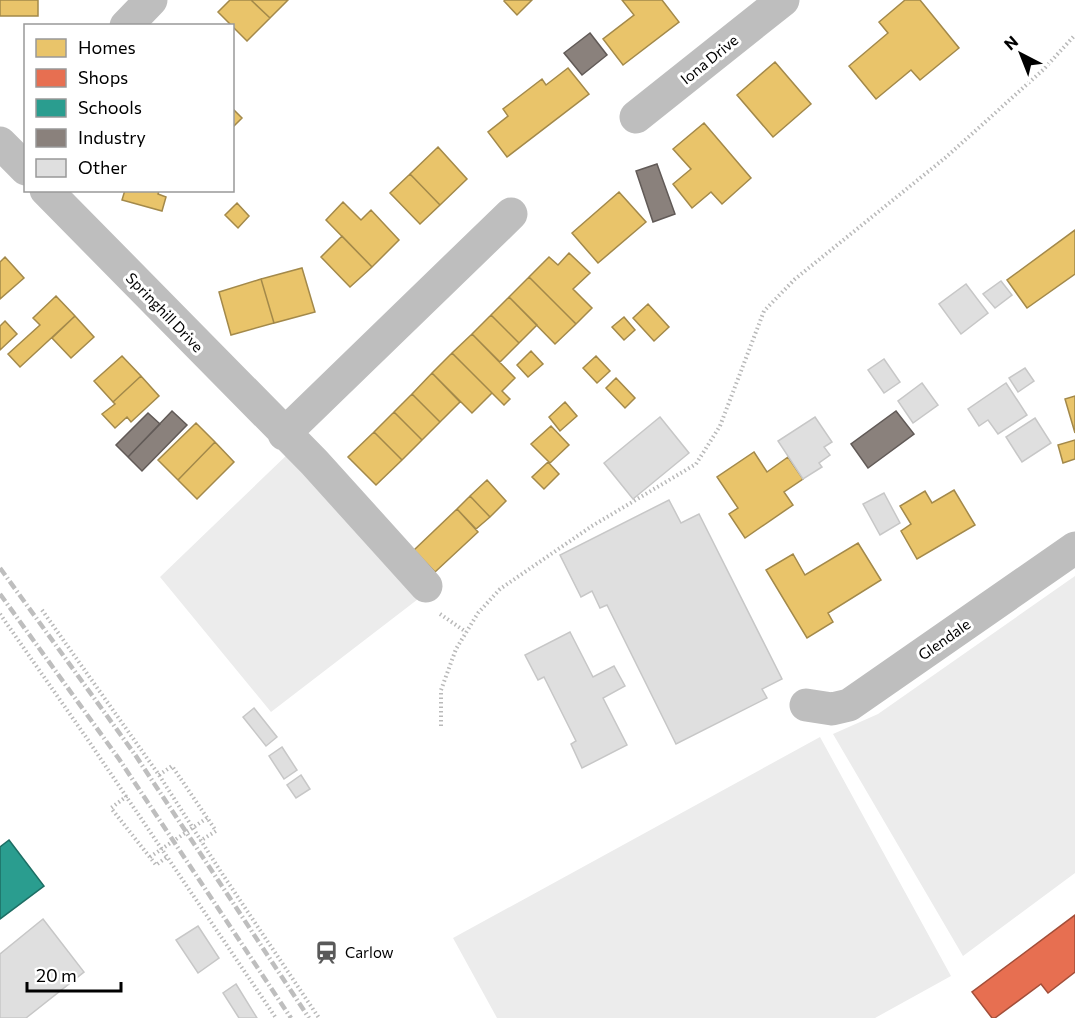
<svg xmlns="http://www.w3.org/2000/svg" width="1075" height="1018" viewBox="0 0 1075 1018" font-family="Commissioner,sans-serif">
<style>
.green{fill:#ececec}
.homes{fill:#e9c46a;stroke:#a3894a;stroke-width:1.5}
.shops{fill:#e76f51;stroke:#a24e39;stroke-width:1.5}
.schools{fill:#2a9d8f;stroke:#1d6e64;stroke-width:1.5}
.industry{fill:#8a817c;stroke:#615a57;stroke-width:1.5}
.building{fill:#dfdfdf;stroke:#c7c7c7;stroke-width:1.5}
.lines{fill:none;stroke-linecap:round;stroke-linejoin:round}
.path{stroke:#b9b9b9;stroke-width:4;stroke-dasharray:1.5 3;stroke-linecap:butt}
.minor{stroke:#bebebe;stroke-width:33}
.rail{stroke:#bebebe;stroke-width:4.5;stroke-dasharray:9 3 1.5 3;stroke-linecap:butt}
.labels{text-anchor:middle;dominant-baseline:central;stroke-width:6;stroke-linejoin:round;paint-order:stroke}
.street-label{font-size:15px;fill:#000;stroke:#fff}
.poi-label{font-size:15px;fill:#000;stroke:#fff;text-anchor:start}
</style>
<rect width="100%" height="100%" fill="#fff"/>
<!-- green -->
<path class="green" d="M291 451 422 596 271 712 160 577Z
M1075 576V873L963 956 833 734 878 714Z
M820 737 951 976 875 1018H497L453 938Z"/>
<!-- homes -->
<path class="homes" d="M0 0H38V16H0Z
M230 0H251L270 18 247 41 218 12Z
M251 0H288L270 18Z
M505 0H532L517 15 504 1Z
M622 0H662L679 22 623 65 603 39 634 15Z
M905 0H920L959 48 920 80 911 70 876 99 849 66 888 33 879 22Z
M775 62 811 104 773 137 737 95Z
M568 68 589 94 507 157 488 132 508 116 503 109 542 79 546 85Z
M232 108 242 118 232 128Z
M704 123 751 178 722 204 711 192 692 208 673 184 691 169 673 149Z
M438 147 467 179 440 205 410 174Z
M410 174 440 205 420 224 390 193Z
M125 190H159L158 194 166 197 162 211 122 200Z
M619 192 646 222 598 263 572 233Z
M343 202 361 220 371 210 399 240 372 267 326 220Z
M237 203 249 216 238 228 225 215Z
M1075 230V274L1027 308 1007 280Z
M342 236 372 267 350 287 321 257Z
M569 253 590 273 573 289 592 308 576 324 529 277 549 257 558 265Z
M5 257 24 278 0 299V262Z
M302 268 315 312 274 323 261 279Z
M529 277 576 324 555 344 509 297Z
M261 279 274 323 231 335 219 292Z
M56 296 75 316 20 367 8 354 40 325 33 318Z
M509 297 537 325 519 343 491 315Z
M648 304 669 327 654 341 633 318Z
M491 315 519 343 500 362 472 334Z
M75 316 94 337 71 358 52 338Z
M624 317 635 330 624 340 612 327Z
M5 321 17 334 0 350V326Z
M472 334 515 378 502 391 510 399 504 405 452 353Z
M531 351 543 364 528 377 517 365Z
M452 353 492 393 472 413 432 373Z
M122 356 141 376 113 402 94 381Z
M596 356 610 371 597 383 583 368Z
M432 373 460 402 440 422 412 394Z
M141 376 159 396 131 422 127 417 115 428 102 414 115 404 113 402Z
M616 378 635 398 625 408 606 388Z
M412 394 440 422 422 440 394 412Z
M1075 396V433L1065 399Z
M565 402 577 416 560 431 549 417Z
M394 412 422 440 402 460 374 432Z
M196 423 215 442 178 480 158 460Z
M551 426 569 445 550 463 531 444Z
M374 432 402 460 376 485 348 457Z
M1075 440V459L1063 463 1058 445Z
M215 442 234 462 197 499 178 480Z
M754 452 767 472 788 457 803 479 784 492 793 505 745 538 729 514 738 508 717 477Z
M548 462 559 474 544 489 532 477Z
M487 480 506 501 490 517 470 496Z
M954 490 975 525 917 559 901 531 911 524 900 506 925 491 932 503Z
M470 496 490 517 476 529 457 509Z
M457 509 478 532 435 572 414 550Z
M858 543 881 580 828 613 833 622 807 638 766 570 793 554 805 575Z"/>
<!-- shops -->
<path class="shops" d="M1075 915V972L1048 993 1041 984 995 1018H992L972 992Z"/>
<!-- schools -->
<path class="schools" d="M9 840 44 886 0 919V847Z"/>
<!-- industry -->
<path class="industry" d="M590 33 607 55 582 75 564 53Z
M657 164 675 214 653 222 636 171Z
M172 411 187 425 142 471 128 457Z
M896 411 914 434 868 468 851 444Z
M148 413 160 424 128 457 116 445Z"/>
<!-- building -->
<path class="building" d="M1001 281 1012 295 995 308 983 294Z
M966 284 988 313 961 334 939 304Z
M884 359 900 382 884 393 868 370Z
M1025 368 1034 381 1018 392 1009 378Z
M922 383 938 405 913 423 898 401Z
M1006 383 1027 415 998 434 988 420 979 426 968 409Z
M660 417 689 453 633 499 604 463Z
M815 417 832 442 824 447 830 455 819 463 822 467 803 479 778 441Z
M1035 418 1051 443 1022 462 1006 437Z
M884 493 900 523 880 535 863 504Z
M669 500 681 523 699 514 782 679 762 689 767 698 676 744 607 605 600 608 592 591 581 597 560 555Z
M570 632 593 677 614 666 625 686 603 698 627 745 582 768 571 744 576 741 544 677 538 680 525 655Z
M254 708 277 737 266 746 243 717Z
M282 747 297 770 284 779 269 756Z
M301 775 310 789 296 798 287 785Z
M43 919 84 972 26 1018H0V954Z
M198 926 219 958 198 973 176 940Z
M236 984 257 1018H239L223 993Z"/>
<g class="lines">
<!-- path -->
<path class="path" d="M42 610 159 775 221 872 319 1018
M0 614 88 740 276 1018
M440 614 466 632
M441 726V690L456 649 478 613 500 589 592 526 696 464 720 426 764 311 795 279 945 158 1043 70 1075 35
M159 775 172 766 216 831 200 841
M127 796 111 808 156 865 167 857
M150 857 207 818"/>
<!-- minor -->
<path class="minor" d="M126 26 151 0
M636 117 783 0
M0 143 26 169
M46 190 314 462 426 586
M284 434 511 214
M806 705 832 709 849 705 1075 548"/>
<!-- rail -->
<path class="rail" d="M0 568 136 756 309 1018
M0 594 119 759 291 1018"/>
</g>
<!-- icons -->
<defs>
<symbol id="station-bare" viewBox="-9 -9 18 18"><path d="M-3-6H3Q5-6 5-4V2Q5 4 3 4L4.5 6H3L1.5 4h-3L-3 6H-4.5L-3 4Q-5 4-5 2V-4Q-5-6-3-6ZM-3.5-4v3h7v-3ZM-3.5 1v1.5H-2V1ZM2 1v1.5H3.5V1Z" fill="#595959" stroke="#fff" stroke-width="2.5" paint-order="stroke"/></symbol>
</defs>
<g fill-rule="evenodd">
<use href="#station-bare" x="310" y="936" width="33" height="33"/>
</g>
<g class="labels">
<!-- street labels -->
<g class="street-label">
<text transform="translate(709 59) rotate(-39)">Iona Drive</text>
<text transform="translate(165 312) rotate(46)">Springhill Drive</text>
<text transform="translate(944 639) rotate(-35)">Glendale</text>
</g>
<!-- poi labels -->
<g class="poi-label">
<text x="345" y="952">Carlow</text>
</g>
</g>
<!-- legend -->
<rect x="24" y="24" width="210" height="168" fill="#ffffff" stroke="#999999" stroke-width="1.5"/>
<rect x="36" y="39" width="30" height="18" fill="#e9c46a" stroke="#999999" stroke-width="1.5"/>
<text x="78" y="54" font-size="18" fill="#000000">Homes</text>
<rect x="36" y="69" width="30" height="18" fill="#e76f51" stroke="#999999" stroke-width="1.5"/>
<text x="78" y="84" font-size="18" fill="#000000">Shops</text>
<rect x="36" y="99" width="30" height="18" fill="#2a9d8f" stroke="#999999" stroke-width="1.5"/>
<text x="78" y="114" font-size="18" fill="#000000">Schools</text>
<rect x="36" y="129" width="30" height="18" fill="#8a817c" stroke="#999999" stroke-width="1.5"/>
<text x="78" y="144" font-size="18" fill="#000000">Industry</text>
<rect x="36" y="159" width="30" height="18" fill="#dfdfdf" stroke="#999999" stroke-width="1.5"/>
<text x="78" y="174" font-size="18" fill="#000000">Other</text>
<!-- north arrow -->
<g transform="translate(1021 54) rotate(318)" stroke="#ffffff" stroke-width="4.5" paint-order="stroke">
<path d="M0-4.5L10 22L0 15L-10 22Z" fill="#000000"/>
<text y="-9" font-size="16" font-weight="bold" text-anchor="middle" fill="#000000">N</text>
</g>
<!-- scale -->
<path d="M27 982v9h94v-9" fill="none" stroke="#000000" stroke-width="3"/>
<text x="36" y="982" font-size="18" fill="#000000" stroke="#ffffff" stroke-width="4.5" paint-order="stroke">20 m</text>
</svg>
